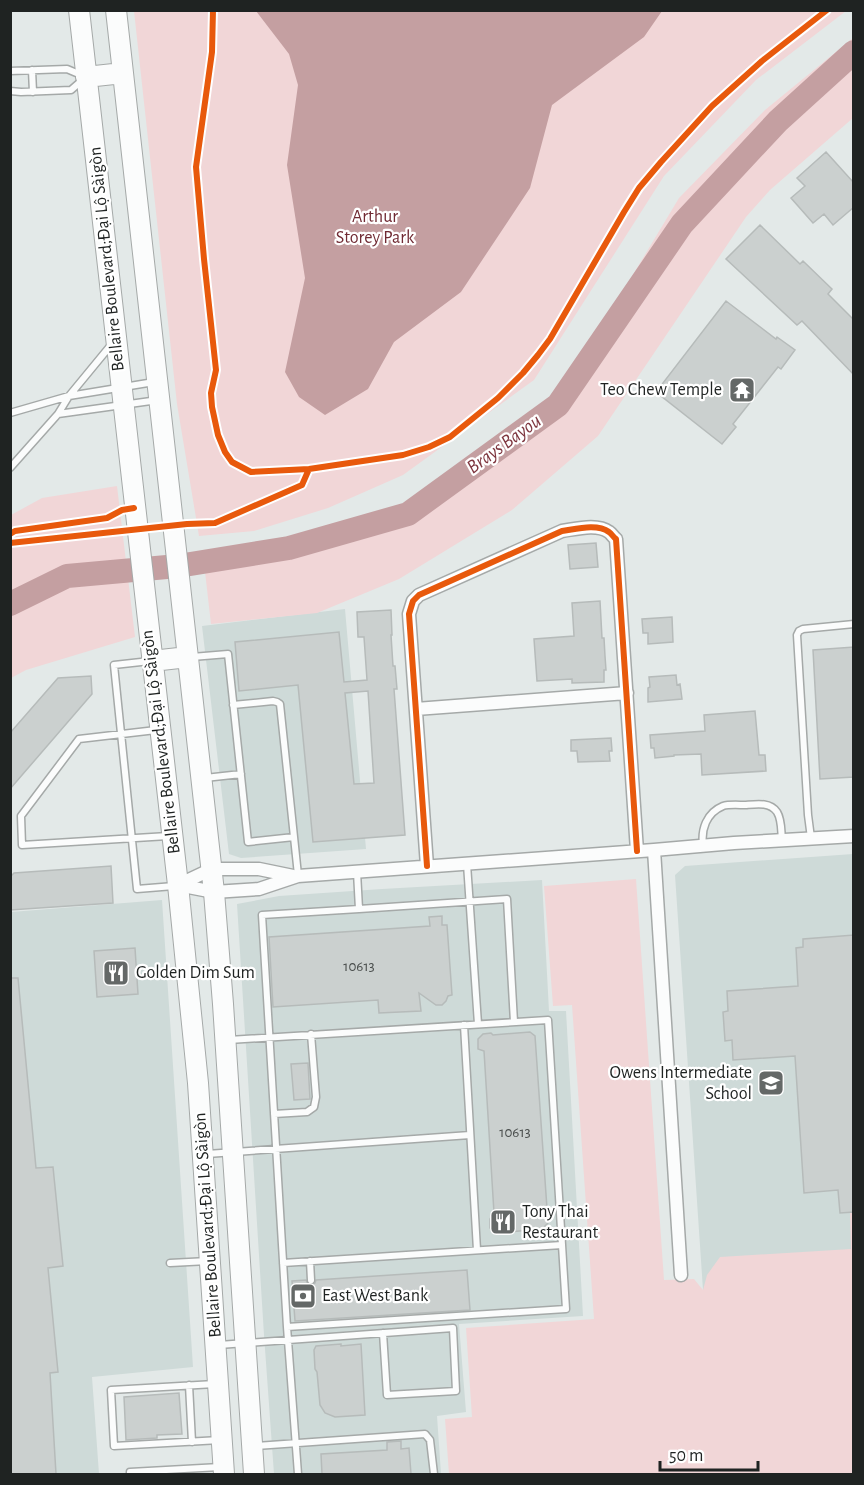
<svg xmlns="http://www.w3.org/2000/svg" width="864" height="1485" viewBox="0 0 864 1485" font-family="'Alegreya Sans',sans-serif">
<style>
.built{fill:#cedad8}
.green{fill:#f1d6d7}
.water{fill:#c49fa1}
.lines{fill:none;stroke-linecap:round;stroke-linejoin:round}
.river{stroke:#c49fa1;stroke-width:24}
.building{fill:#cbd0cf;stroke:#b6bbba;stroke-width:1.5;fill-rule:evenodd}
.lane-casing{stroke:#a5a9a8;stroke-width:9}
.street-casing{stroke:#a5a9a8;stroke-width:15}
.primary-casing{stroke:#a5a9a8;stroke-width:22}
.lane{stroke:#fbfcfc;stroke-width:6}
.street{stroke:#fbfcfc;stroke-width:12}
.primary{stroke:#fbfcfc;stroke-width:20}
.cycleway-casing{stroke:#fff;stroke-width:10}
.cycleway{stroke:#e8590c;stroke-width:6}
.labels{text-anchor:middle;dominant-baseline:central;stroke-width:4.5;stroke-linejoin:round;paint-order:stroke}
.number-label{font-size:15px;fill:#4a4e4d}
.park-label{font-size:18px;fill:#702a33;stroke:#fff}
.street-label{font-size:18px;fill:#1f2322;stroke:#fff}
.poi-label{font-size:18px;fill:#1f2322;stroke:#fff;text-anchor:start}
.water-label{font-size:20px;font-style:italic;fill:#7e363f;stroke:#fff}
</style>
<rect width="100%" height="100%" fill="#e3e9e8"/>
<!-- built -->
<path class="built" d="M345 609 366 849 241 858 229 854 202 626Z
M853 854V1474L703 1290 675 875 685 866Z
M542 880 549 1011H566L583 1316 459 1324 466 1412 437 1416 441 1474H274L264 1335 237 904 279 896 382 889Z
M162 900 193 1367 92 1377 99 1474H11V912Z"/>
<!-- green -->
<path class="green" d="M134 11H846L756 80 664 176 534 380 403 475 328 508 254 531 199 536 177 404Z
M853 38V118L770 190 746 217 598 436 512 510 399 579 317 613 211 624 204 563 234 562 323 540 404 506 544 408 586 353 679 198 765 110Z
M117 486 135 637 26 670 11 678V515L42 498Z
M636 879 664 1280 694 1279 703 1290 707 1275 720 1257 851 1249 850 1212H853V1474H449L445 1419 472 1417 466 1328 594 1319 572 1005 553 1006 544 886Z"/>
<!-- water -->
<path class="water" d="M256 11H662L644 37 552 105 530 188 461 292 394 342 368 389 325 415 299 397 285 372 305 278 287 165 298 85 289 54Z"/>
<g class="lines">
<!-- river -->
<path class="river" d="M10 604 67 576 178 566 289 548 408 514 558 405 682 224 778 121 854 52"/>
</g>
<!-- building -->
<path class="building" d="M826 152 854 183V207L833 225 824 214 813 223 791 198 805 186 797 178Z
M760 225 800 264 803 261 832 289 828 294 854 320V375L802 321 797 325 726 259Z
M726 301 776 339 777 337 795 350 781 369 778 367 733 424 736 427 722 444 656 392Z
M596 543 598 567 570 569 568 545Z
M600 601 602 638H604L605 656 606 670H604V682L572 683V679L537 681 534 639 574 636 572 603Z
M391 610 392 635H391L393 666H395L397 689H394L405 835 313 842 298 685 239 691 235 642 339 632 344 682 367 680 364 637H358L357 612ZM368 691 374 783 354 784 345 693Z
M672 617 673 642 648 644V633H643L642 619Z
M854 647V777L820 779 813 650Z
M676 675 677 685 680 684 682 699 648 702V688L650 687 649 677Z
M91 676 92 694 10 789V733L58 678Z
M755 711 759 755H765L766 771 702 775 701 754 674 755V756L655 758 654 748H651L650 735 705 731 704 715Z
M611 738 612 751H609L610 761 578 762 577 751H571V740Z
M111 866 113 903 10 910V877L14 873Z
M442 916V925H447L452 995 448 996 446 1001 442 1005H436L419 993 421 1011 379 1013 378 1000 273 1007 269 937 430 926 429 917Z
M854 935V1212L840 1213 838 1190 804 1193 795 1056 733 1060 732 1040 725 1041 723 1012 728 1011 727 991 798 986 796 948 803 947V939Z
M135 948 138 994 97 997 94 951Z
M10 978H18L36 1168 53 1167 63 1266 48 1268 58 1372 50 1373 56 1474H10Z
M530 1032 535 1036 548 1223 542 1229 495 1233 490 1228V1219L494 1213 484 1051 478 1049V1039L483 1034 491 1033 493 1035Z
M308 1063 310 1099 294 1100 291 1064Z
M467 1270 470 1310 295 1321 292 1281 306 1280 308 1284 312 1285 315 1283 316 1280Z
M341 1344V1346L361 1344 365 1415 335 1417 325 1413 320 1405 317 1372 315 1369 314 1350 316 1346Z
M179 1393 182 1434 157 1435V1438L126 1440 124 1397Z
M401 1441V1449L409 1448 411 1474H322L321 1454 387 1450V1442Z"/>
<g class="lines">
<defs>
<path id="lane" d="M32 70 33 92
M10 71 67 69 86 77 71 90 21 92 10 91
M111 345 69 396 58 414 158 400
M10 413 69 396 154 382
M10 468 58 414
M192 657 228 654 248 842 294 837
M150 661 114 665 137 889 174 886
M233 705 273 701 277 702 280 704 298 875
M156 730 79 739 21 816 22 845 168 836
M205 778 241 774
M811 838 808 815 797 635 799 631 803 629 854 624
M703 845C701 830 706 813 723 806 729 804 739 805 746 805 757 804 770 802 777 812 782 820 781 831 782 840
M467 864 478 1024
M359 909 507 899 514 1022
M464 1025 477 1250
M229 1040 548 1020 566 1309 287 1327
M274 1114 307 1112 314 1107 316 1097 311 1034
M207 1154 470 1135
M310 1261 311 1280
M170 1263 208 1261
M283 1263 562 1245
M219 1345 453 1328 456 1391 387 1395 383 1333
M215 1384 111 1390 114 1446 220 1440
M189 1385 192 1442
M256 1446 425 1434 430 1440 434 1474
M130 1474V1472L220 1467
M298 1474 287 1327 262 915 359 909 357 872"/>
<path id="street" d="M416 709 627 693
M654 850 681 1275
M427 866 409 614 413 601 419 595 562 531C576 529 597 523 609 532 612 534 613 537 616 539L637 851
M178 885 214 892 259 889 298 876 654 850 734 843 854 836
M178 885 212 869H259L293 876"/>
<path id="primary" d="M79 10 178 885 198 1083 224 1474
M116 10 214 892 223 1004 254 1474
M86 77 123 73
M152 661 188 657"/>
</defs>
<!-- lane casing -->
<use href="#lane" class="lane-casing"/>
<!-- street casing -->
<use href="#street" class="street-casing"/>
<!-- primary casing -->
<use href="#primary" class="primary-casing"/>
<!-- lane -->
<use href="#lane" class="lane"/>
<!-- street -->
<use href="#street" class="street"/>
<!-- primary -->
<use href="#primary" class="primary"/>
<defs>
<path id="cycleway" d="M213 10 212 52 196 167 204 259 216 370 211 393 212 407 218 435 225 452 232 462 251 472 309 469 403 455 429 447 450 437 498 398 523 373 538 355 550 339 624 212 639 188 661 162 712 106 762 61 827 10
M10 534 15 531 107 518 122 510 134 508
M10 543 187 524 215 523 302 485 309 469
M427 866 409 614 413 601 419 595 562 531C576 529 597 523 609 532 612 534 613 537 616 539L637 851"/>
</defs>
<!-- cycleway casing -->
<use href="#cycleway" class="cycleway-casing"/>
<!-- cycleway -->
<use href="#cycleway" class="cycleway"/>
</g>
<!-- icons -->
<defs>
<symbol id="temple-square" viewBox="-11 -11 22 22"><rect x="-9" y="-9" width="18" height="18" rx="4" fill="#646867" stroke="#fff"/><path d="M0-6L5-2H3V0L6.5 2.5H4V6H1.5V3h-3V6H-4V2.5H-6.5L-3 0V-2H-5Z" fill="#fff"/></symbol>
<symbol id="restaurant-square" viewBox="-11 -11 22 22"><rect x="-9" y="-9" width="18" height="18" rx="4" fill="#646867" stroke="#fff"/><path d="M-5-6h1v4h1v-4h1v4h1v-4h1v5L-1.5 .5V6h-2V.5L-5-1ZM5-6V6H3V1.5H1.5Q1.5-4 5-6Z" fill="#fff"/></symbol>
<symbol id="school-square" viewBox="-11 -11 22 22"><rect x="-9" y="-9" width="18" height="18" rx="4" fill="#646867" stroke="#fff"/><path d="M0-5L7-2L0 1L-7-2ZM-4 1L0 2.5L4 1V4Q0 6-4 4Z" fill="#fff"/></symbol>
<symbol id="bank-square" viewBox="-11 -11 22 22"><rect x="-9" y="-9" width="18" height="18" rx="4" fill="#646867" stroke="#fff"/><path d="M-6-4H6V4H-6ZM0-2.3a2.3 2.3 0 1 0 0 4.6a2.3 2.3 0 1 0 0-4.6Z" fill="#fff"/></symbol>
</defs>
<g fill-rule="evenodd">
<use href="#temple-square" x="727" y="375" width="30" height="30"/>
<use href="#restaurant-square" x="101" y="958" width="30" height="30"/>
<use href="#school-square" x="756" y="1068" width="30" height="30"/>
<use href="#restaurant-square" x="488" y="1207" width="30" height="30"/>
<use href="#bank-square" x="288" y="1281" width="30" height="30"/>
</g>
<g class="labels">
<!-- number labels -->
<g class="number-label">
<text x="359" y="966">10613</text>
<text x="515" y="1132">10613</text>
</g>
<!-- park labels -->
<g class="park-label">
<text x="375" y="217">Arthur<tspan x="375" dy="21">Storey Park</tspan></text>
</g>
<!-- street labels -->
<g class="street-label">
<text transform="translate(107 259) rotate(-96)">Bellaire Boulevard;Đại Lộ Sàigòn</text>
<text transform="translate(161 742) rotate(-97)">Bellaire Boulevard;Đại Lộ Sàigòn</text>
<text transform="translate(208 1225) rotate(-94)">Bellaire Boulevard;Đại Lộ Sàigòn</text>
</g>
<!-- poi labels -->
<g class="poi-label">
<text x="722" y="390" text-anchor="end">Teo Chew Temple</text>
<text x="136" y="973">Golden Dim Sum</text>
<text x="752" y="1073" text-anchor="end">Owens Intermediate<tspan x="752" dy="21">School</tspan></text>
<text x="522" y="1212">Tony Thai<tspan x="522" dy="21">Restaurant</tspan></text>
<text x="322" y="1296">East West Bank</text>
</g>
<!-- water labels -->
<g class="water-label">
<text transform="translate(504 444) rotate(-36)">Brays Bayou</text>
</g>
</g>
<!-- border -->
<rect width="864" height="1485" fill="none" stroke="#1f2322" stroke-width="24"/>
<!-- scale -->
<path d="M660 1461v9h98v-9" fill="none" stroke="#1f2322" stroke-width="3"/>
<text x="669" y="1461" font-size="18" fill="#1f2322" stroke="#ffffff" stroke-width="4.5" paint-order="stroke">50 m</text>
</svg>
